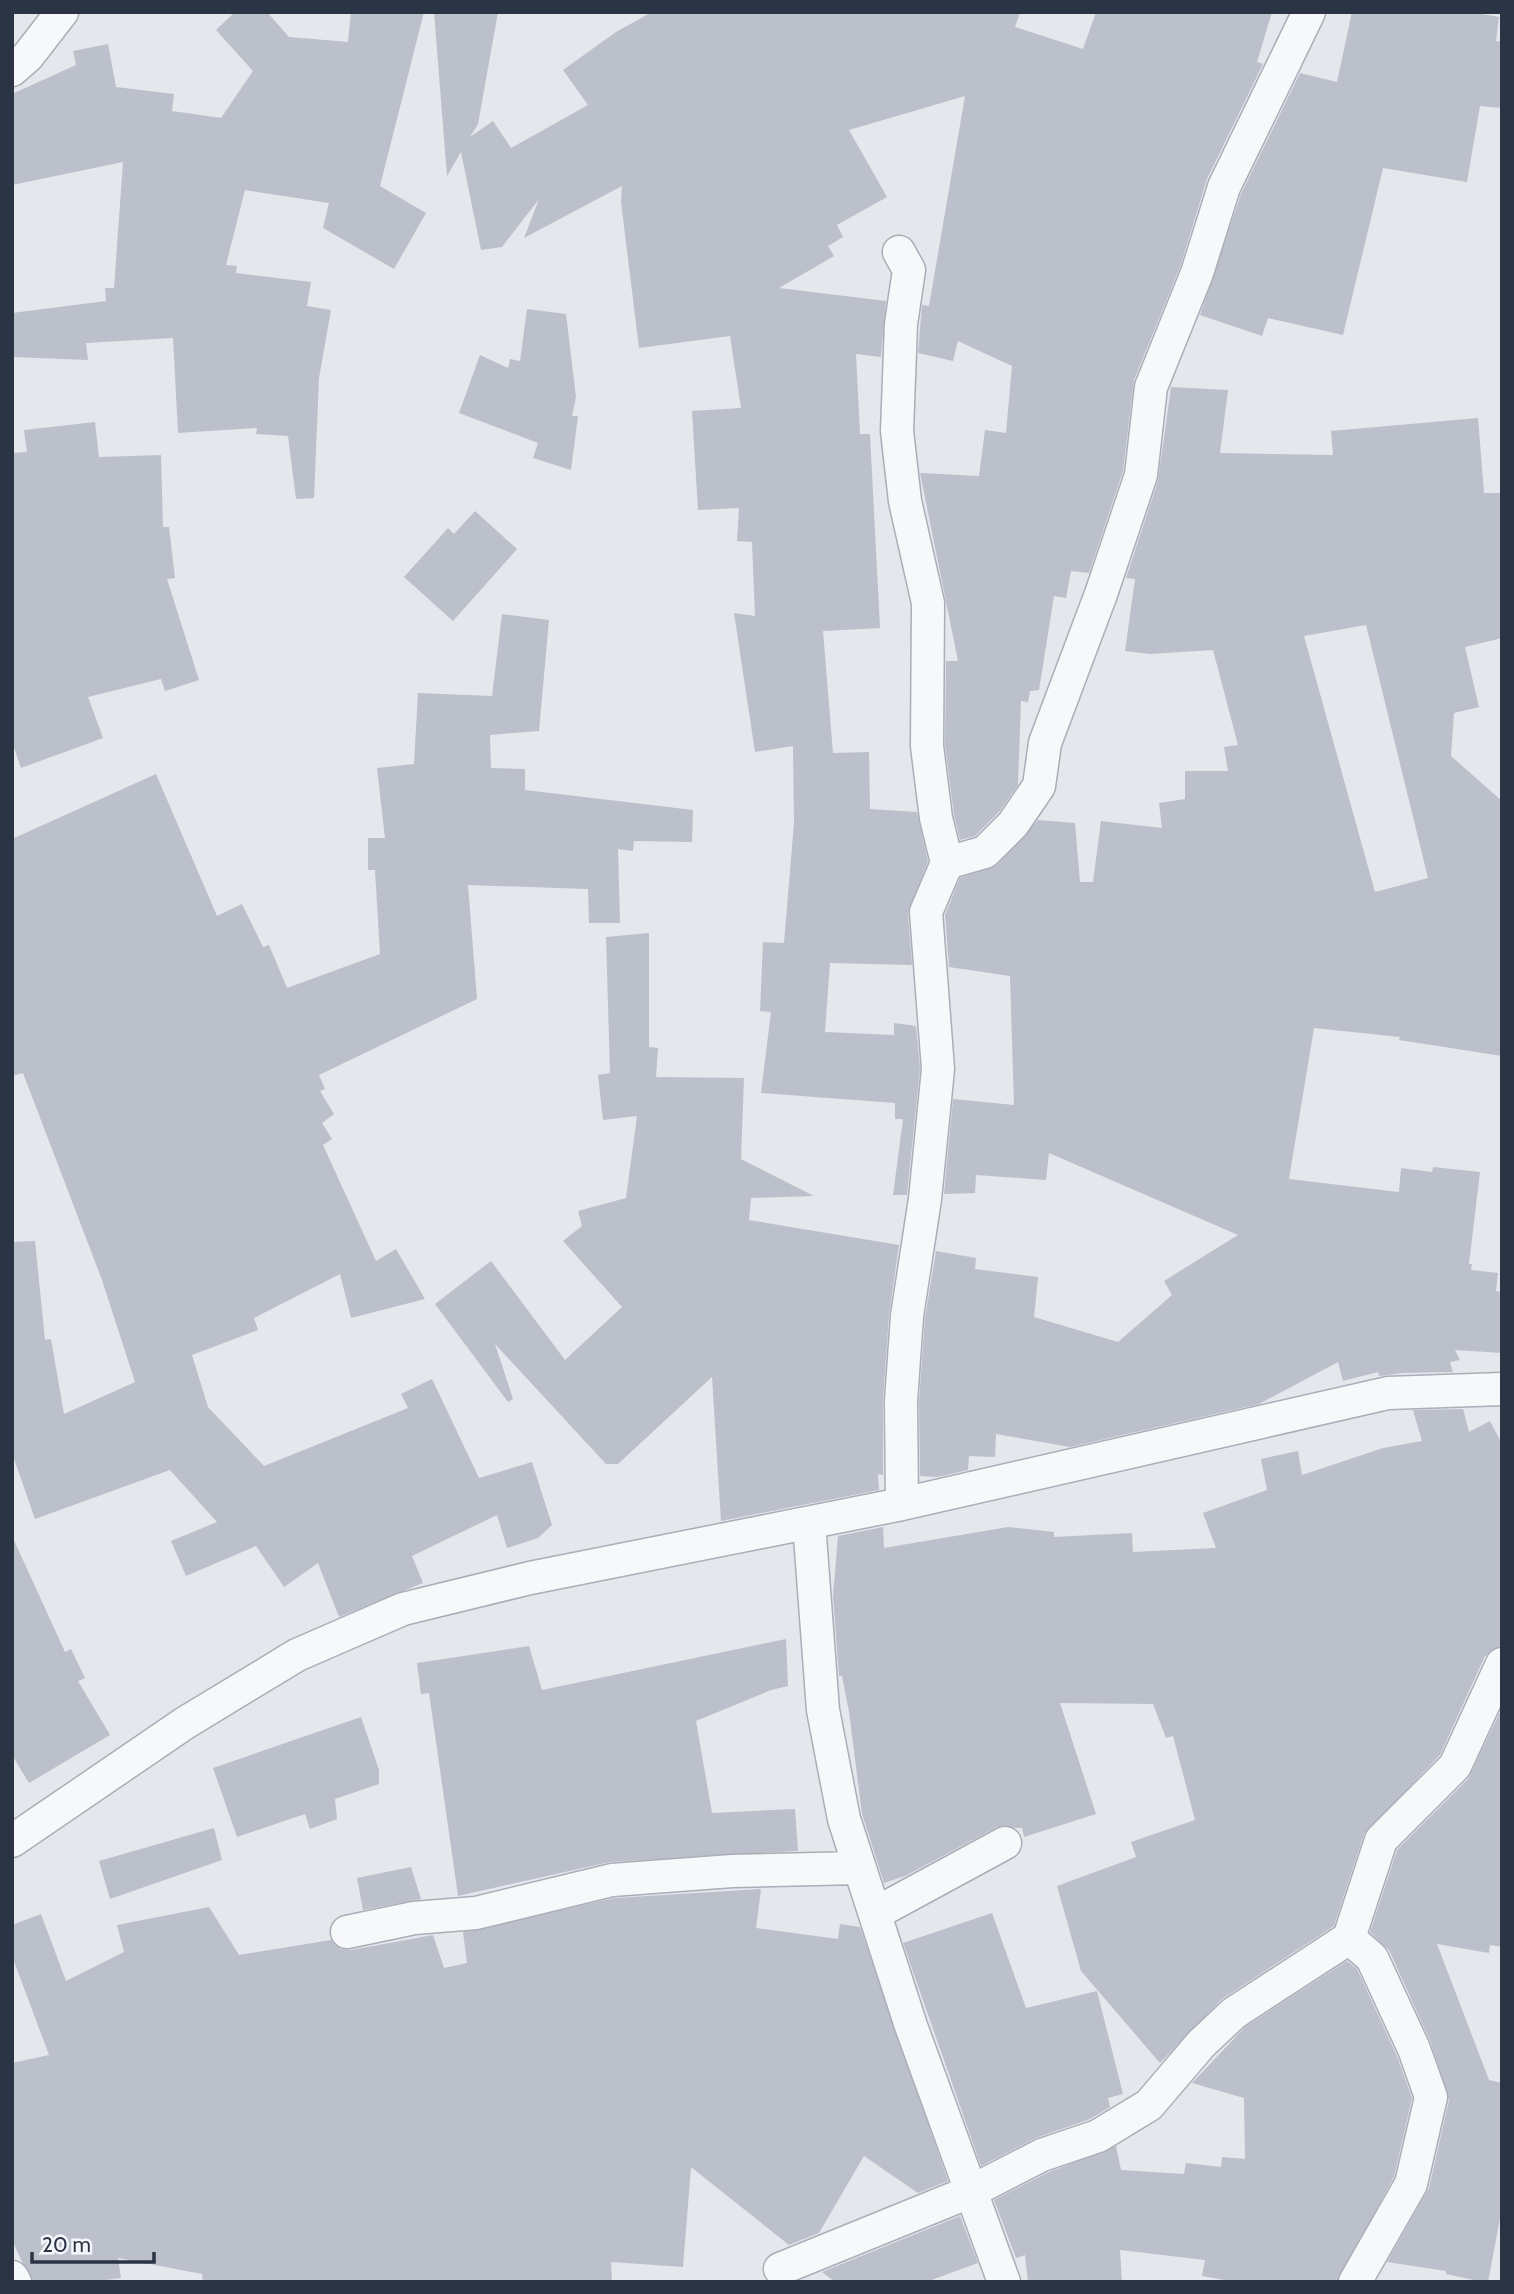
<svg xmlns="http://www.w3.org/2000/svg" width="1514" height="2294" viewBox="0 0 1514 2294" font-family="Cabin,sans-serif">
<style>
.building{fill:#bbc0ca;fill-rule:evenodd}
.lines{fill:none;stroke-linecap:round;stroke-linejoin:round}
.street-casing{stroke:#a9aeb7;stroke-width:35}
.street{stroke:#f7f8fa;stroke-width:32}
</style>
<rect width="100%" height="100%" fill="#e4e7ec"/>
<!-- building -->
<path class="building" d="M235 12H267L289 37 348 42 351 12H424L380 186 426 213 394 269 323 228 329 203 245 190 226 265 237 266 236 273 311 282 307 306 331 310 319 378 314 498 296 499 288 436 256 434 257 428 178 433 173 338 86 343 88 360 12 357V313L106 301 105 288H114L123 162 12 185V94L76 65 73 51 108 44 116 87 174 94 172 111 221 118 253 71 216 30Z
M434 12H498L478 124 470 137 493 121 511 148 588 105 563 70 616 32 652 12H1020L1015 27 1083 49 1096 12H1272L1257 62 1263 64 1207 179 1180 267 1134 380 1123 471 1089 573 1071 571 1066 598 1054 596 1039 690 1030 691 1028 702 1021 701 1018 785 999 812 975 836 960 840 954 815 945 745 946 661H958L920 473 979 476 985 430 1006 433 1012 366 958 341 953 361 918 353 922 305 929 306 965 96 849 130 887 197 837 225 843 237 828 246 834 256 779 288 886 301 881 357 856 354 860 434H870L880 628 823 631 833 753 869 752 870 809 917 812 928 861 908 913 912 965 830 963 825 1032 894 1035V1023L916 1026 920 1069 907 1195H893L903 1119H895V1103L761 1093 771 1012 760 1011 763 942 784 943 794 823 793 746 755 752 734 613 755 616 752 542 737 541 739 508 698 510 692 411 741 408 730 336 639 348 621 202 622 186 524 238 539 199 502 247 481 250 461 152 447 176Z
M1352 12H1471L1499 17 1496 41 1502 42V108L1480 106 1467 182 1383 168 1343 335 1268 318 1262 336 1200 315 1241 194 1300 73 1337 82Z
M527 309 566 314 576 397 572 416H578L571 470 533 458 538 443 459 413 480 355 508 368 510 359 520 361Z
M1171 387 1228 390 1220 453 1333 455 1331 431 1478 418 1484 493H1502V638L1465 647 1479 707 1454 713 1451 756 1502 801V1056L1399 1040 1400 1037 1314 1028 1289 1179 1399 1192 1401 1168 1432 1172 1433 1167 1480 1172 1469 1264H1472L1471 1270 1498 1273 1496 1291 1502 1292V1353L1455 1350 1460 1360 1450 1362 1453 1372 1403 1373 1379 1376 1378 1372 1343 1381 1338 1362 1259 1404 1070 1447 996 1434 995 1457 969 1456 968 1470 938 1477 920 1476 919 1402 925 1318 936 1251 976 1258 975 1269 1038 1277 1034 1317 1118 1342 1172 1295 1164 1281 1238 1235 1049 1153 1046 1180 976 1175 975 1193 944 1194 953 1099 1014 1105 1010 976 949 967 945 915 960 878 997 865 1038 820 1075 823 1080 882H1093L1101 821 1162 828 1159 803 1185 799V771H1228L1224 747 1238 745 1213 650 1150 654 1125 651 1135 579 1126 578 1158 481ZM1366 625 1428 878 1375 892 1304 636Z
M95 422 99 457 161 455 163 527H169L175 578 167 579 199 680 165 691 161 679 88 697 103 738 21 768 12 742V453L27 452 24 430Z
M475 511 517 549 453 621 404 577 448 528 454 534Z
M502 614 549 620 539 731 490 735 491 768 525 769V790L693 810 692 842 634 841 633 851 618 849 620 923H589L588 889 468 885 477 999 319 1075 325 1089 320 1091 334 1114 322 1123 332 1139 323 1145 376 1261 396 1249 425 1299 351 1318 340 1274 254 1318 258 1330 192 1355 208 1407 264 1466 408 1408 401 1394 432 1379 479 1478 532 1462 552 1525 538 1538 507 1548 497 1515 412 1556 423 1583 339 1617 318 1563 284 1587 256 1546 186 1576 171 1541 217 1522 170 1470 35 1519 12 1453V1242L35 1241 45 1340 51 1339 64 1414 135 1382 102 1280 23 1073 12 1076V839L156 774 217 916 242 904 263 947 269 945 287 988 380 954 375 870H368V838H385L377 768 414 764 418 693 492 696Z
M649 933V1047L658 1048 656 1077 744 1078 741 1159 814 1196 751 1198 749 1220 899 1245 889 1315 883 1400V1475L878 1474 879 1490 721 1521 712 1377 618 1464H606L495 1344 513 1399 508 1402 435 1304 491 1261 565 1360 622 1307 563 1241 582 1226 578 1211 626 1198 637 1116 603 1120 598 1075 610 1073 606 937Z
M1463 1409 1469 1432 1490 1421 1502 1444V1641L1500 1646 1485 1656 1440 1755 1364 1834 1334 1926 1222 1999 1160 2063 1081 1971 1057 1886 1136 1857 1131 1842 1195 1820 1173 1736 1166 1738 1153 1704 1060 1703 1096 1814 1024 1837 1022 1828 997 1827 905 1876 884 1883 862 1814 849 1712 842 1676H839L833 1596 838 1536 883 1527 884 1548 1008 1527 1054 1532V1537L1132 1533 1133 1552 1216 1548 1203 1513 1267 1490 1261 1459 1298 1451 1302 1475 1383 1448 1422 1441 1413 1410Z
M12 1536 65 1652 71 1649 85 1678 78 1681 110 1735 29 1783 12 1755Z
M786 1639 788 1686 771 1690 696 1721 712 1813 795 1809 798 1851 610 1862 458 1896 429 1693 421 1694 417 1663 529 1646 542 1690Z
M1502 1708V1947L1490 1945 1489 1953 1437 1944 1489 2080 1502 2083V2208L1488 2282H1483L1446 2274V2271L1387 2262 1429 2188 1449 2100 1431 2043 1389 1950 1370 1932 1397 1850 1468 1779Z
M361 1717 379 1770V1784L335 1799 337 1819 310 1829 305 1814 237 1837 213 1768Z
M214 1828 222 1860 110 1899 99 1861Z
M411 1867 421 1899 363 1910 357 1878Z
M761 1889 756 1928 838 1939 840 1924 860 1927 948 2181 918 2193 864 2156 819 2233 789 2245 691 2167 683 2267 611 2262 612 2282H203L202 2274 118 2258 121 2278 90 2282H33L22 2262 12 2240V2063L49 2055 12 1956V1925L41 1914 66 1981 124 1952 117 1925 209 1907 239 1955 331 1940 341 1949 351 1950 433 1935 444 1968 467 1963 463 1932 615 1898Z
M992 1913 1026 2008 1097 1991 1123 2094 1108 2098 1110 2107 1090 2119 1036 2138 981 2166 903 1943Z
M1347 1961 1357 1969 1397 2056 1412 2098 1394 2177 1337 2282H1236L1202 2276 1205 2260 1120 2250 1122 2282H1028L1025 2255 1016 2258 994 2200 1049 2172 1116 2146 1121 2170 1184 2174 1186 2163 1221 2167 1222 2157 1245 2159 1244 2098 1192 2083 1245 2027Z
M960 2216 978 2263 926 2282H835L822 2272Z"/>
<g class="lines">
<defs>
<path id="street" d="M12 70 28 56 62 12
M899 252 909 270 901 324 897 431 905 501 928 603 927 746 936 818 947 863 926 912 938 1069 925 1199 907 1316 901 1401 902 1504
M947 863 985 852 1013 824 1039 786 1045 743 1101 594 1141 475 1151 387 1197 273 1224 187 1309 12
M809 1523 823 1710 844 1819 911 2026 1004 2282
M12 1841 185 1723 297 1655 403 1609 530 1578 902 1504 1388 1393 1502 1389
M876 1913 1005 1843
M347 1932 414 1918 476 1913 612 1880 732 1871 858 1868
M1349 1938 1372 1958 1414 2049 1431 2097 1411 2184 1355 2282
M780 2269 972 2191 1042 2155 1098 2136 1149 2105 1201 2044 1234 2013 1349 1938 1381 1840 1455 1766 1502 1664
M12 2277 15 2282"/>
</defs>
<!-- street casing -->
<use href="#street" class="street-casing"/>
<!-- street -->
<use href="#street" class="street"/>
</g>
<!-- border -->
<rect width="1514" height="2294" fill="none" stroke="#2b3445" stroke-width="28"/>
<!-- scale -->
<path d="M32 2252v10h122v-10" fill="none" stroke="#2b3445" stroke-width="3.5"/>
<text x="42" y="2252" font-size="21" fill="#2b3445" stroke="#f4f6f9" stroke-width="5" paint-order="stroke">20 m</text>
</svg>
